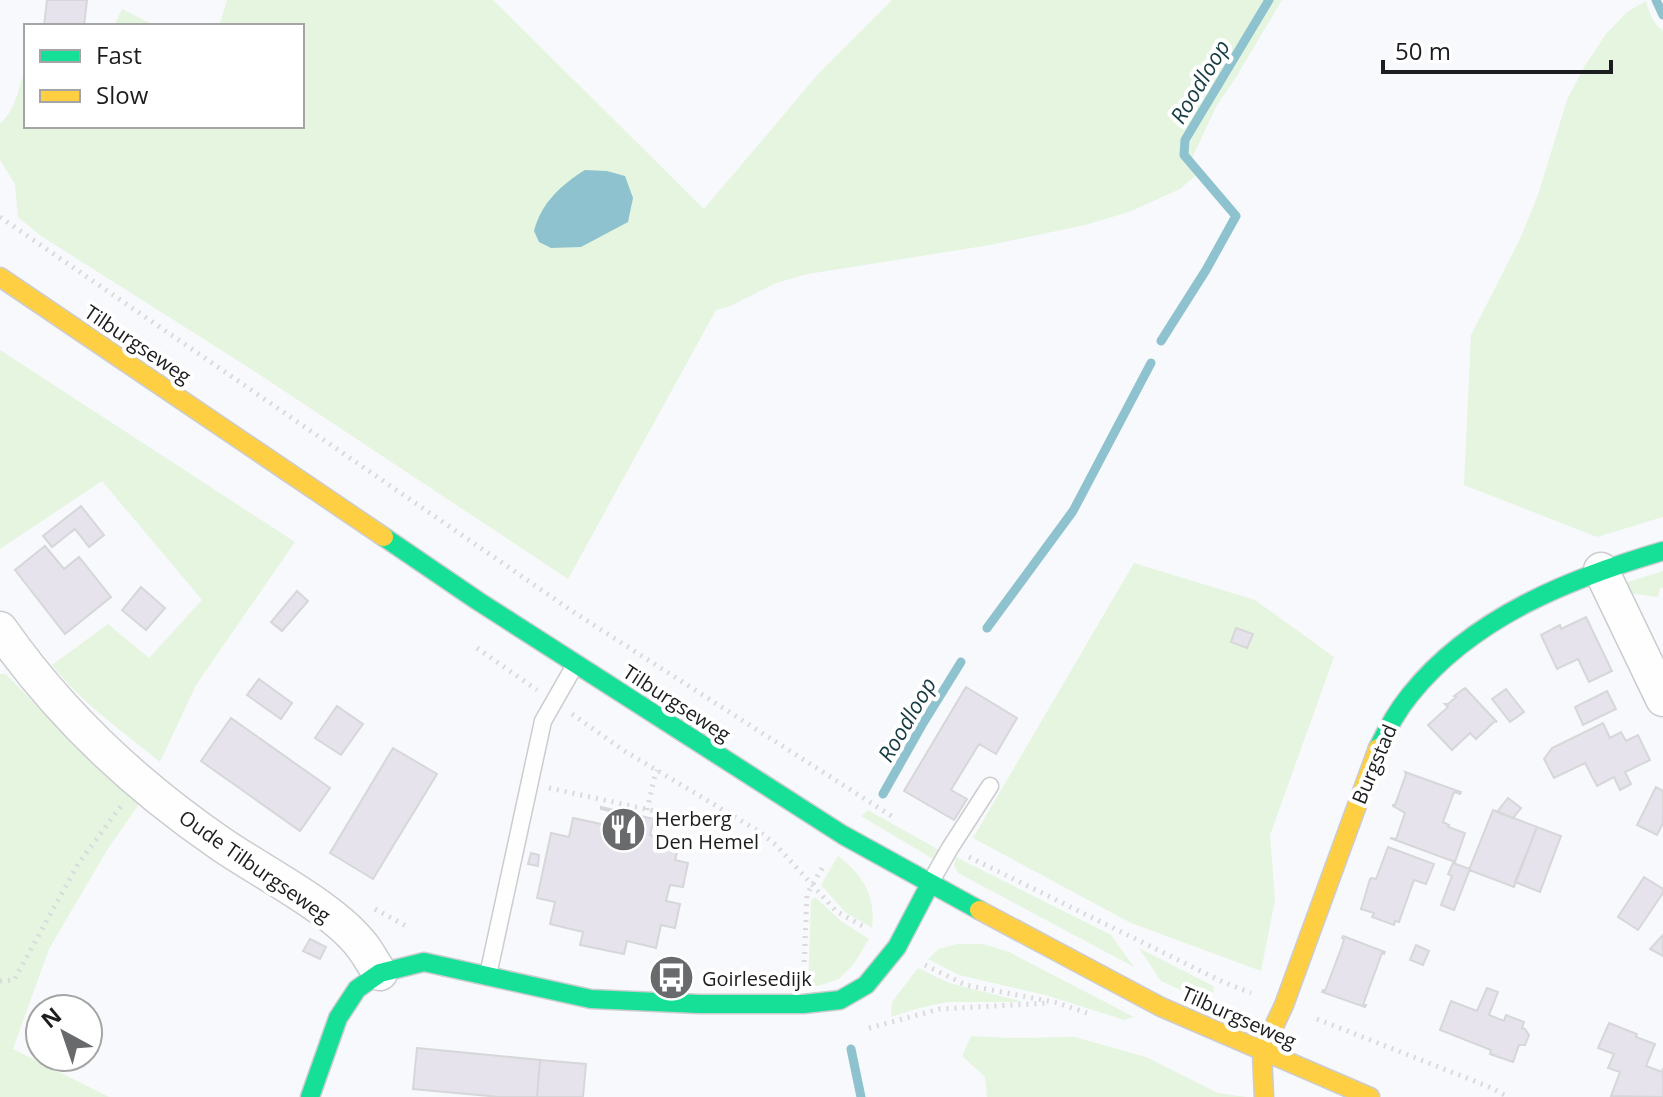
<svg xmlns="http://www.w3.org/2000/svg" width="1663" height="1097" viewBox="0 0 1663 1097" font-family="'Open Sans',sans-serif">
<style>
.green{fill:#e5f5e0}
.water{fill:#8ec2ce}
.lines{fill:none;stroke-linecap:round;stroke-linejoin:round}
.stream{stroke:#8ec2ce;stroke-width:9}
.building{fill:#e6e3ec;stroke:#d6d7d9;stroke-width:2}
.lane-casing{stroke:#cbcccf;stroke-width:19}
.street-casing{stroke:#cbcccf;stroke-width:37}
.fast-casing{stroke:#cbcccf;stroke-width:21}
.slow-casing{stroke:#cbcccf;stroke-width:21}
.path{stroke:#dadadc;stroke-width:5;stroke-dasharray:2 6;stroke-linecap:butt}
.lane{stroke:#fefeff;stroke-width:16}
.street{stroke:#fefeff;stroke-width:34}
.fast{stroke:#16e098;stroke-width:18}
.slow{stroke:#ffcf43;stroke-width:18}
.labels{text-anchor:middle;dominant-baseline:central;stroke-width:8;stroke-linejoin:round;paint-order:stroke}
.street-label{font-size:20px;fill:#1c1d1f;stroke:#fff}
.poi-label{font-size:20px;fill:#1c1d1f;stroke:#fff;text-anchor:start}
.water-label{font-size:22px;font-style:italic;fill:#173c43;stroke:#fff}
</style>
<rect width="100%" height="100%" fill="#f8f9fc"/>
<!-- green -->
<path class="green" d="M227 0H493L704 209 819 73 892 0H1282L1235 79 1217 105 1192 158 1201 171 1180 189 1129 212 1085 225 990 245 808 274 776 283 728 307 716 310 568 579 251 369 41 236 18 217 15 184 0 160V123C14 113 18 90 24 73L26 74V126H302V26H219Z
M1646 1C1649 13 1653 23 1663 31V517L1597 537 1464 485 1471 335 1520 239 1538 195 1567 100 1584 67 1606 34 1627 12Z
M122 9 156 26H114Z
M0 350 295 542 196 685 160 762C124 732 81 703 52 665L108 624 149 658 202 600 102 481 0 549Z
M1134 563 1255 600 1334 657 1270 835 1275 900 1261 971 1131 923 973 838Z
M1663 571V588H1660L1658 597 1626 593 1628 582Z
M0 674H6L79 749 139 804 107 850 49 949 13 1049 109 1097H0Z
M868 810 939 850 933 859 861 816Z
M838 856C863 875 876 896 872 928L845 912 821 885Z
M956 857 1111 935 1134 967 958 873 954 865Z
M815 897 841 921 869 939 853 965 839 979 808 989 811 901Z
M957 944H983L1009 952 1134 1017 1124 1020 1049 996 959 975 928 959 939 949Z
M1139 948 1213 986 1214 990 1210 997 1202 1000 1161 981Z
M918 968 949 983 1024 1002H947L916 1009 891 1017 892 1002Z
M971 1036 1009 1038 1075 1037 1146 1057 1218 1093 1247 1097H987L985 1077 962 1056Z"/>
<!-- water -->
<path class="water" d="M585 170 607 171 625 176 633 198 628 222 581 247 551 248 539 242 534 231C541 203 561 185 585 170Z"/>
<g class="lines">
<!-- stream -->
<path class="stream" d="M1656 0 1663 15
M1161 341 1206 270 1236 216 1184 155 1185 140 1269 0
M987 628 1073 511 1151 363
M883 794 922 725 961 662
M851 1049 861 1097"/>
</g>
<!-- building -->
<path class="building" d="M47 0H87L84 26H44Z
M81 506 104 535 89 547 75 529 52 547 43 536Z
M45 546 64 569 79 557 111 597 65 634 15 570Z
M141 587 165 608 146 630 122 610Z
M297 591 308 601 282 631 271 622Z
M1586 617 1612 671 1589 682 1578 659 1557 669 1541 635 1560 625 1561 629Z
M1236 628 1253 634 1247 648 1231 642Z
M259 679 292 703 281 719 247 695Z
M966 687 1017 718 996 754 979 744 951 790 967 799 954 820 904 791Z
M1465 688 1497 722 1495 721 1476 739 1470 733 1452 750 1428 725 1448 707 1445 704H1448L1456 697 1454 696Z
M1506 689 1524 712 1510 722 1492 699Z
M1607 691 1616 709 1583 725 1575 707Z
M337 706 363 724 341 755 315 738Z
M231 718 330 788 300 831 201 761Z
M1603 723 1610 738 1621 732 1626 741 1638 735 1650 760 1625 772 1631 784 1620 790 1614 777 1597 786 1585 763 1554 778 1544 759 1552 748Z
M393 748 437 774 373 879 330 853Z
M1405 772 1461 792 1460 794 1454 792 1443 822 1449 825 1448 827 1465 833 1455 862 1390 838 1396 839 1405 813 1393 806V805H1395L1406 774Z
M1656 787 1663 791V823L1657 835 1637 825Z
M1508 798 1521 808 1513 818 1497 812Z
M601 807 654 819 650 835 680 841 675 860 688 863 683 887 670 885 666 901 680 904 675 928 661 925 656 948 627 941 624 954 580 945 583 932 550 924 555 902 537 898 551 833 569 837 573 818 606 825 609 811 601 809Z
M1493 810 1537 827 1514 887 1469 870Z
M1537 827 1561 836 1540 892 1515 882Z
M1388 847 1434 864 1426 884 1414 880 1399 922 1395 921 1394 925 1372 917 1374 913 1361 909 1370 879 1372 878 1376 879Z
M531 853 539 855 538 866 528 864Z
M1453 863 1470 869 1454 910 1441 905 1452 876 1448 874Z
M1644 877 1663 889V893L1638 930 1618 917Z
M1663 935V956L1650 949Z
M1343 936 1385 952 1384 954 1382 953 1363 1005H1366L1365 1007 1322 992 1323 990 1325 991 1342 946 1344 939 1342 938Z
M310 939 326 947 320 959 303 951Z
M1416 945 1429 951 1423 965 1410 960Z
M1487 988 1498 992 1489 1015 1504 1021 1506 1015 1524 1022 1522 1028 1525 1029 1529 1035 1525 1045H1519L1513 1062 1490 1054 1491 1050 1440 1030 1451 1001 1477 1011Z
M1609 1023 1637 1034 1636 1037 1655 1044 1646 1066 1662 1072 1663 1068V1097L1611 1096 1620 1072 1608 1068 1614 1054 1598 1048Z
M417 1048 540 1060 537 1097H500L413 1089Z
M540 1060 586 1064 583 1097H537Z"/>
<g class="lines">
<defs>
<path id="lane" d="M930 883 950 848 990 786
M488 975 543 721 575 665"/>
<path id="street" d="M1601 570 1663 699
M0 629C60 715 135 785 221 844 263 873 334 908 363 947 369 955 374 965 380 973"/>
<path id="fast" d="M384 537 478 601 843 835 979 910
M1378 748C1387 729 1397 711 1410 695 1472 617 1571 578 1663 551
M310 1097 338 1018 357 989 380 973 424 962 591 999 699 1004H803L840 1000 866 985 897 947 930 884"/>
<path id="slow" d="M0 277 384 537
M979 910 1161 1007 1370 1097
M1264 1097 1262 1052 1284 1005 1378 748"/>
</defs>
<!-- lane casing -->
<use href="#lane" class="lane-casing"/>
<!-- street casing -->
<use href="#street" class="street-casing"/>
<!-- fast casing -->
<use href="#fast" class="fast-casing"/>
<!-- slow casing -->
<use href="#slow" class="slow-casing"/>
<!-- path -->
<path class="path" d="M0 217 575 613 893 817
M477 648 537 690
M572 714 623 750 760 832 776 845 836 911 866 928
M549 788 673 815
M647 810 654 779 657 770
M969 857 1223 982 1251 993
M375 909 408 927
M925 965 966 985 1058 1003 1087 1013
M804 970 807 894 824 865
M0 981 14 980 78 864 121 806
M1317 1019 1492 1088 1508 1097
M869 1028 940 1009 1049 1003"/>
<!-- lane -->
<use href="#lane" class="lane"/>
<!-- street -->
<use href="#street" class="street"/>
<!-- fast -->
<use href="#fast" class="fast"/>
<!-- slow -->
<use href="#slow" class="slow"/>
</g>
<!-- icons -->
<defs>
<symbol id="restaurant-disc" viewBox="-11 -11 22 22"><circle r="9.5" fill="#696a6c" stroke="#fff"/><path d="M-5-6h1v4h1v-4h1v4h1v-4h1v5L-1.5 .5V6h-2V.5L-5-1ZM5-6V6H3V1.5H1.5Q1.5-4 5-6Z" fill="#fff"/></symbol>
<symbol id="bus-disc" viewBox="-11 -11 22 22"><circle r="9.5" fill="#696a6c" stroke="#fff"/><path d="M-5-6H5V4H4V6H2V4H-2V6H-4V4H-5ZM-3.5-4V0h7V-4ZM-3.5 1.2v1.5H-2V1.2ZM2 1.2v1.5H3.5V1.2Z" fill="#fff"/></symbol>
</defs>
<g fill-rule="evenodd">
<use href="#restaurant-disc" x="598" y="804" width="51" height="51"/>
<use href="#bus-disc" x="646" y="952" width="51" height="51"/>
</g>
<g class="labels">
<!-- street labels -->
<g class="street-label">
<text transform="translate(138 344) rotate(34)">Tilburgseweg</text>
<text transform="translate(677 703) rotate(33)">Tilburgseweg</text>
<text transform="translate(1374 764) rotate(-67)">Burgstad</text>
<text transform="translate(255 866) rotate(35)">Oude Tilburgseweg</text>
<text transform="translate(1239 1017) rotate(24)">Tilburgseweg</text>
</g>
<!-- poi labels -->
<g class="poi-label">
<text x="655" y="818">Herberg<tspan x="655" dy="23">Den Hemel</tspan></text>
<text x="702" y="978">Goirlesedijk</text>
</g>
<!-- water labels -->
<g class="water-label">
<text transform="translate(1199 81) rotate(-59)">Roodloop</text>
<text transform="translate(906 719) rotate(-60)">Roodloop</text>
</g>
</g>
<!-- legend -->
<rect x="24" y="24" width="280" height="104" fill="#ffffff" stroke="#a4a5a5" stroke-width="2"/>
<rect x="40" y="50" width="40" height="12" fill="#16e098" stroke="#a4a5a5" stroke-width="2"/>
<text x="96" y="64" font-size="24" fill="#1c1d1f">Fast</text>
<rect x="40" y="90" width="40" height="12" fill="#ffcf43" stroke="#a4a5a5" stroke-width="2"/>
<text x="96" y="104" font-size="24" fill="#1c1d1f">Slow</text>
<!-- north arrow -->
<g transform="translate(64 1033) rotate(320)"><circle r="38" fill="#ffffff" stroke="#a4a5a5" stroke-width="2"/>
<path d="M0-6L14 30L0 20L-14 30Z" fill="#696a6c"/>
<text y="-12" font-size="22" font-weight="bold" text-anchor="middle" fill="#1c1d1f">N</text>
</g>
<!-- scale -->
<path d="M1383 60v12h228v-12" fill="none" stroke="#1c1d1f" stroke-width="4"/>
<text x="1395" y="60" font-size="24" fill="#1c1d1f" stroke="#ffffff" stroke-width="6" paint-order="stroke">50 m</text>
</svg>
